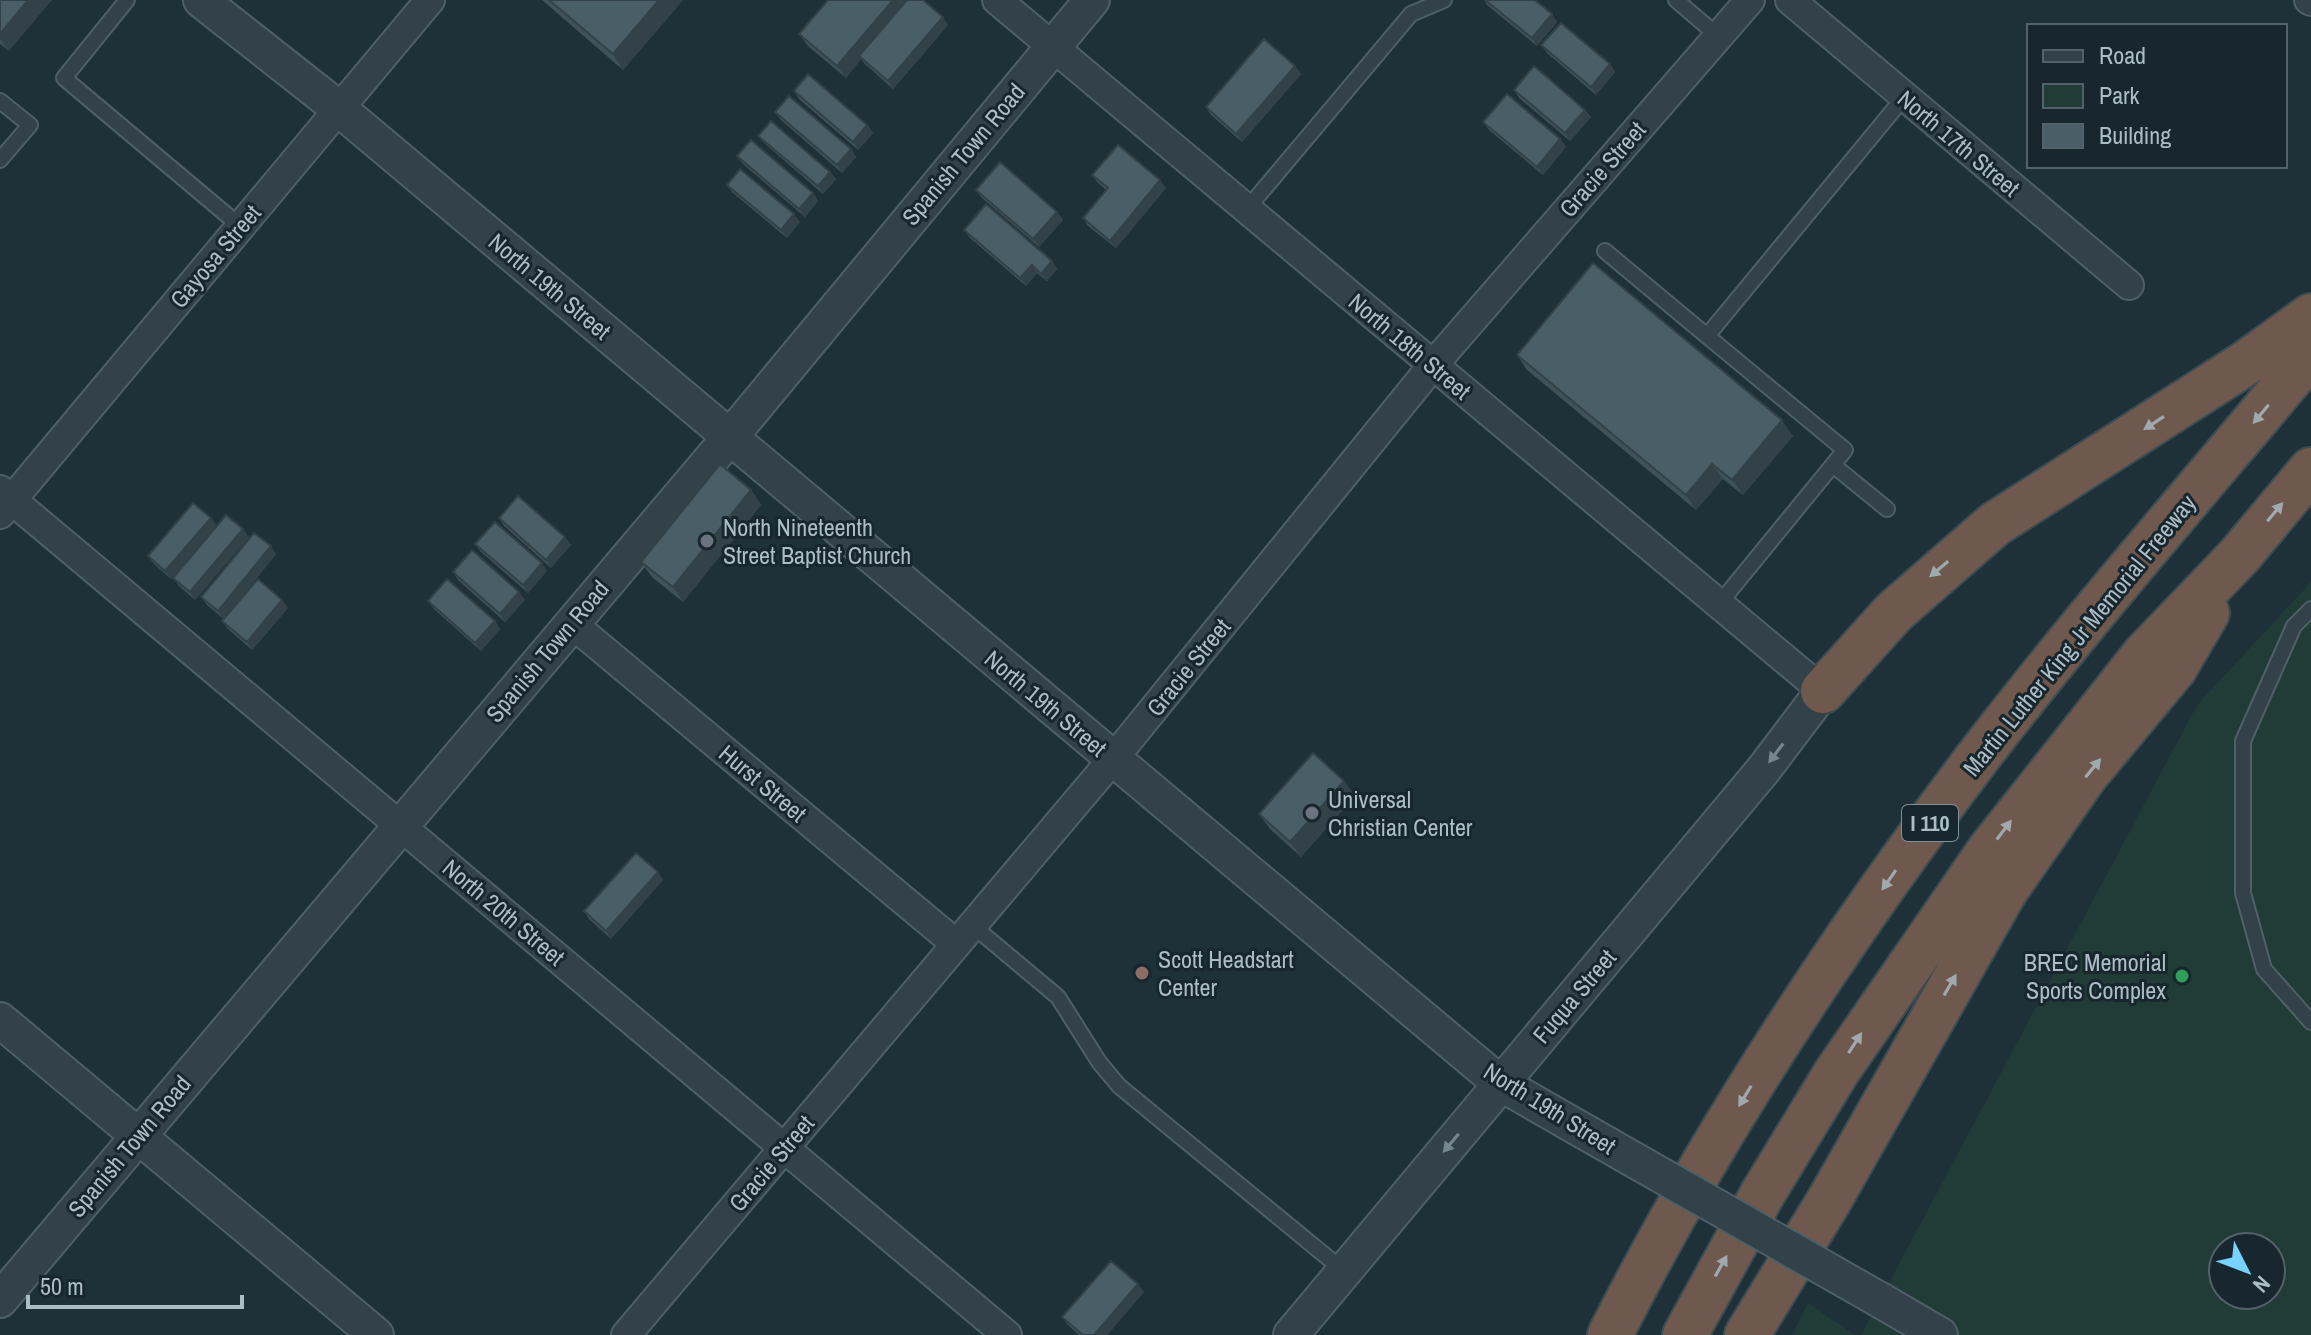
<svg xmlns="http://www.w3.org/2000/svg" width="2311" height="1335" viewBox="0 0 2311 1335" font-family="'Archivo Narrow',sans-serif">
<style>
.green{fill:#213b36;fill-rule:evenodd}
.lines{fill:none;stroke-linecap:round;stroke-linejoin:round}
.service-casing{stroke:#4f5f67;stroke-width:18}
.minor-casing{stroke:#4f5f67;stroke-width:32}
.tertiary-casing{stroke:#4f5f67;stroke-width:38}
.motorway-casing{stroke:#3c4c53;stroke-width:48}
.service{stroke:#324248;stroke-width:14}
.minor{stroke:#324248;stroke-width:28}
.tertiary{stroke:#324248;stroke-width:34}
.motorway{stroke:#6f594e;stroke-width:44}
.tertiary-bridge-casing{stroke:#4f5f67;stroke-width:38;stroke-linecap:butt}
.tertiary-bridge{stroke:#324248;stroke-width:34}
.wall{fill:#3f5159}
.shaded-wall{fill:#334248}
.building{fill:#495e67;stroke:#334248;stroke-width:2}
.oneway{fill:#a0a9ae}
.oneway2{fill:#75868d}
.worship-dot{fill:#6b7280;stroke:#18262d;stroke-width:3}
.education-dot{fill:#8d6e63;stroke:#18262d;stroke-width:3}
.leisure-dot{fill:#2e9e5b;stroke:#18262d;stroke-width:3}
.labels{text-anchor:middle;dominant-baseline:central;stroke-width:6;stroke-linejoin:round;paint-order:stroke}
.shield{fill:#18262d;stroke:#809098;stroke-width:2}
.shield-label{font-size:22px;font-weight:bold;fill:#acbdc6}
.street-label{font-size:24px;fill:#acbdc6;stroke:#18262d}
.poi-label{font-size:24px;fill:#acbdc6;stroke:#18262d;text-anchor:start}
</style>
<rect width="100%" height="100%" fill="#1e3038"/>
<!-- green -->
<path class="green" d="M2311 582V1335H1861L2197 705ZM2223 1247H2271V1295H2223Z
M1808 1303 1855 1335H1792Z"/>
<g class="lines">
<defs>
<path id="service" d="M127 0 64 78 240 226
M1676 0 1718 36
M0 101 30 125 0 160
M1247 209 1411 14 1444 0
M1605 251 1707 336
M1833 465 1887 509
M1719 604 1845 450 1707 336 1905 96
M2311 609 2294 626 2243 741V893L2264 969 2311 1022
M972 925 1058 997 1099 1062 1119 1086 1344 1271"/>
<path id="minor" d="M997 0 1823 691
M1790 0 2129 285
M2309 0 2311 1
M0 490 1007 1335
M0 514 430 0
M570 622 956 944
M626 1335 1113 759 1433 365 1750 0"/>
<path id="tertiary" d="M201 0 338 108 1500 1083 1587 1133
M0 1020 376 1335
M0 1300 730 437 1092 0
M1880 1300 1940 1335
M1291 1335 1764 769 1823 691"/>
<path id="motorway" d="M1823 691 1894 612 1995 524 2246 363 2311 316
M1610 1335C1713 1131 1841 938 1978 757 2084 619 2199 488 2311 354
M1685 1335 1763 1193 1836 1073 1989 851 2145 654 2240 555 2311 470
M1747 1335 1830 1199 2005 891 2085 776 2174 669 2207 613"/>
</defs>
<!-- service casing -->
<use href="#service" class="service-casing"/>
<!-- minor casing -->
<use href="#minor" class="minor-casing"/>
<!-- tertiary casing -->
<use href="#tertiary" class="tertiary-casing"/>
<!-- motorway casing -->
<use href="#motorway" class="motorway-casing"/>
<!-- service -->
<use href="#service" class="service"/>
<!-- minor -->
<use href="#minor" class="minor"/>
<!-- tertiary -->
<use href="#tertiary" class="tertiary"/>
<!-- motorway -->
<use href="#motorway" class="motorway"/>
<defs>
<path id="tertiary-bridge" d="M1587 1133 1880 1300"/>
</defs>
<!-- tertiary-bridge casing -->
<use href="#tertiary-bridge" class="tertiary-bridge-casing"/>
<!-- tertiary-bridge -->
<use href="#tertiary-bridge" class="tertiary-bridge"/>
</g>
<!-- wall -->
<path class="wall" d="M0 0 9 51 0 44Z
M542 0H683L623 70Z
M1484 0H1535L1557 22 1537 46 1487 5Z
M948 25 893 89 865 64 861 59 846 78 808 46 799 34Z
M1541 45 1610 64 1615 72 1596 95 1547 53Z
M1295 66 1301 74 1242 142 1211 115 1206 107Z
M1514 90 1585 110 1591 117 1570 141 1519 98Z
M794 91 867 125 873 133 858 150 799 99Z
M775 112 851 149 856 157 842 173 781 120Z
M1483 122 1560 139 1566 147 1543 175 1489 130Z
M758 136 830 172 836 179 823 194 764 143Z
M737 156 813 193 818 201 805 217 743 164Z
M1092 175 1166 188 1116 248 1088 226 1083 218 1106 190 1098 183Z
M727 185 800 222 787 238 733 193Z
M976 190 1057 212 1063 220 1039 247 982 198Z
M964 230 1052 261 1057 269 1047 281 1037 273 1026 286 970 238Z
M1517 355 1793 436 1743 495 1723 479 1696 510 1527 370Z
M751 490 761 505 683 602 652 577 641 562Z
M211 518 217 526 171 579 154 564 148 556Z
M499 518 565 537 571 545 551 568 504 526Z
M249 537 195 600 179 586 173 578Z
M475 544 547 571 528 593 481 552Z
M276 554 224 619 207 605 201 597Z
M453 572 525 600 505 622 458 580Z
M428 601 495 621 500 629 481 651 434 609Z
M288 608 252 650 228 629 222 621Z
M1344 781 1355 796 1301 857 1270 829 1259 814Z
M663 880 611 939 589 919 584 911Z
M1144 1292 1107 1335H1079L1068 1325 1062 1317Z"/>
<!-- shaded-wall -->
<path class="shaded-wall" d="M28 0H52L9 51 0 39V34Z
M659 0H683L623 70 613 54Z
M893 0H912L859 56 861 59 846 78 837 66Z
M1552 14 1557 22 1537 46 1532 38Z
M943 17 948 25 893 89 888 81Z
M1610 64 1615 72 1596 95 1591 87Z
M1295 66 1301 74 1242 142 1236 134Z
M1585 110 1591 117 1570 141 1565 133Z
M867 125 873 133 858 150 853 142Z
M1560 139 1566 147 1543 175 1537 167Z
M851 149 856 157 842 173 837 165Z
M830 172 836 179 823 194 818 186Z
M1160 180 1166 188 1116 248 1110 241Z
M813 193 818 201 805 217 799 209Z
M1057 212 1063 220 1039 247 1033 239Z
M794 214 800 222 787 238 781 230Z
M1052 261 1057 269 1047 281 1041 274Z
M1032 265 1037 273 1026 286 1020 278Z
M1782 420 1793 436 1743 495 1732 480Z
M1712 464 1723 479 1696 510 1686 495Z
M751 490 761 505 683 602 673 587Z
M211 518 217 526 171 579 165 571Z
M243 529 249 537 195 600 190 592Z
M565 537 571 545 551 568 546 560Z
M271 546 276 554 224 619 218 611Z
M542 563 547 571 528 593 523 585Z
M519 592 525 600 505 622 500 614Z
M282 600 288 608 252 650 247 642Z
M495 621 500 629 481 651 475 643Z
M1344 781 1355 796 1301 857 1290 842Z
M658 872 663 880 611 939 606 931Z
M1138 1284 1144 1292 1107 1335H1094Z"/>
<!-- building -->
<path class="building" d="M0 0H28L0 34Z
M549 0H659L613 54Z
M828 0H893L837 66 799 34Z
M907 0H923L943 17 888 81 859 56Z
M1485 0H1535L1552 14 1532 38Z
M1561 23 1610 64 1591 87 1541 45Z
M1264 39 1295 66 1236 134 1206 107Z
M1534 66 1585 110 1565 133 1514 90Z
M808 74 867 125 853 142 794 91Z
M1507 94 1560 139 1537 167 1483 122Z
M789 96 851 149 837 165 775 112Z
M771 121 830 172 818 186 758 136Z
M751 140 813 193 799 209 737 156Z
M1118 145 1160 180 1110 241 1083 218 1108 188 1092 175Z
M1000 162 1057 212 1033 239 976 190Z
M740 169 794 214 781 230 727 185Z
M986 204 1052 261 1041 274 1032 265 1020 278 964 230Z
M1593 263 1782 420 1732 480 1712 464 1686 495 1517 355Z
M720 464 751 490 673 587 641 562Z
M518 496 565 537 546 560 499 518Z
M193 503 211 518 165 571 148 556Z
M226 515 243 529 190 592 173 578Z
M495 522 542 563 523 585 475 544Z
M254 533 271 546 218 611 201 597Z
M472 550 519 592 500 614 453 572Z
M258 579 282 600 247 642 222 621Z
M447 579 495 621 475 643 428 601Z
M1313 753 1344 781 1290 842 1259 814Z
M636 853 658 872 606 931 584 911Z
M1111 1261 1138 1284 1094 1335H1083L1062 1317Z"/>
<!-- one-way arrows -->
<defs><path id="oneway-solid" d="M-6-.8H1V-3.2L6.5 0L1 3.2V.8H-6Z" transform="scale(2)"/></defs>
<g class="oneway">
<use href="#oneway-solid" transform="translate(2261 414) rotate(130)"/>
<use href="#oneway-solid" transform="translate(2154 423) rotate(147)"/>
<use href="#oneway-solid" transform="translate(2275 512) rotate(-50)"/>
<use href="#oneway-solid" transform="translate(1939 569) rotate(140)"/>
<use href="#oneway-solid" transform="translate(2093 768) rotate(-51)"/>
<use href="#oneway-solid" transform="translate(2004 830) rotate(-53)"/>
<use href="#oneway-solid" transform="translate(1889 880) rotate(125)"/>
<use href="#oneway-solid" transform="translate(1950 985) rotate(-60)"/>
<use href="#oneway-solid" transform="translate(1855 1043) rotate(-57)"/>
<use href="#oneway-solid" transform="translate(1745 1096) rotate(121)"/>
<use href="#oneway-solid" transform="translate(1721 1266) rotate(-61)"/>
</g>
<g class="oneway2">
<use href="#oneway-solid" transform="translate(1776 753) rotate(127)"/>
<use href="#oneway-solid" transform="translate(1451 1143) rotate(130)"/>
</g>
<!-- markers -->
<g class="worship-dot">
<circle cx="707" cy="541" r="8"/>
<circle cx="1312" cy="813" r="8"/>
</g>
<circle class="education-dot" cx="1142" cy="973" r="8"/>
<circle class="leisure-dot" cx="2182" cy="976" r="8"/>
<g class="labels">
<!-- shield labels -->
<rect class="shield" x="1902" y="805" width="56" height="36" rx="6"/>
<g class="shield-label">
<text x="1930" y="823">I 110</text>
</g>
<!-- street labels -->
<g class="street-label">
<text transform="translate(1959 143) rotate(40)">North 17th Street</text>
<text transform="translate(963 154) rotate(-50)">Spanish Town Road</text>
<text transform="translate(1602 169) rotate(-49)">Gracie Street</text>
<text transform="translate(215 256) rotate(-50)">Gayosa Street</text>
<text transform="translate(550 286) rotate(40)">North 19th Street</text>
<text transform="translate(1410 346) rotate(40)">North 18th Street</text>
<text transform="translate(2079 635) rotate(-51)">Martin Luther King Jr Memorial Freeway</text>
<text transform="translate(547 651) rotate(-50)">Spanish Town Road</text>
<text transform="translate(1188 667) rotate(-51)">Gracie Street</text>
<text transform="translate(1046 703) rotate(40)">North 19th Street</text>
<text transform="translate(763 783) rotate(40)">Hurst Street</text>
<text transform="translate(504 912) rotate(40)">North 20th Street</text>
<text transform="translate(1574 996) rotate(-50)">Fuqua Street</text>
<text transform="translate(1550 1108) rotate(32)">North 19th Street</text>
<text transform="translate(129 1146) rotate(-50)">Spanish Town Road</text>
<text transform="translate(771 1163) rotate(-50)">Gracie Street</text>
</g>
<!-- poi labels -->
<g class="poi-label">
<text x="723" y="527">North Nineteenth<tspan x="723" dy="28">Street Baptist Church</tspan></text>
<text x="1328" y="799">Universal<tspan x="1328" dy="28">Christian Center</tspan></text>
<text x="1158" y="959">Scott Headstart<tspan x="1158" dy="28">Center</tspan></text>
<text x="2166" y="962" text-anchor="end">BREC Memorial<tspan x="2166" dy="28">Sports Complex</tspan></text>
</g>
</g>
<!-- legend -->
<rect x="2027" y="24" width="260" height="144" fill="#18262d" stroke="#53626a" stroke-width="2"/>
<rect x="2043" y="50" width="40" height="12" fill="#324248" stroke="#53626a" stroke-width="2"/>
<text x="2099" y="64" font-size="24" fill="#acbdc6">Road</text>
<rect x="2043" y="84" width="40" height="24" fill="#213b36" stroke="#53626a" stroke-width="2"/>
<text x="2099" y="104" font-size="24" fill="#acbdc6">Park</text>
<rect x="2043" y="124" width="40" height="24" fill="#495e67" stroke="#53626a" stroke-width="2"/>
<text x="2099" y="144" font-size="24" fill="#acbdc6">Building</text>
<!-- north arrow -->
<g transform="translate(2247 1271) rotate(132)"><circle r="38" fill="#18262d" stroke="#53626a" stroke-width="2"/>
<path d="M0-6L14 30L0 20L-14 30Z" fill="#77d2ff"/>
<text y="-12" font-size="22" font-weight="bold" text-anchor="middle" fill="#acbdc6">N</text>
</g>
<!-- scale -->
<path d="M28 1295v12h214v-12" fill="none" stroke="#acbdc6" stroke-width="4"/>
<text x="40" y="1295" font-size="24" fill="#acbdc6" stroke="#18262d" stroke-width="6" paint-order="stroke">50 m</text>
</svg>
